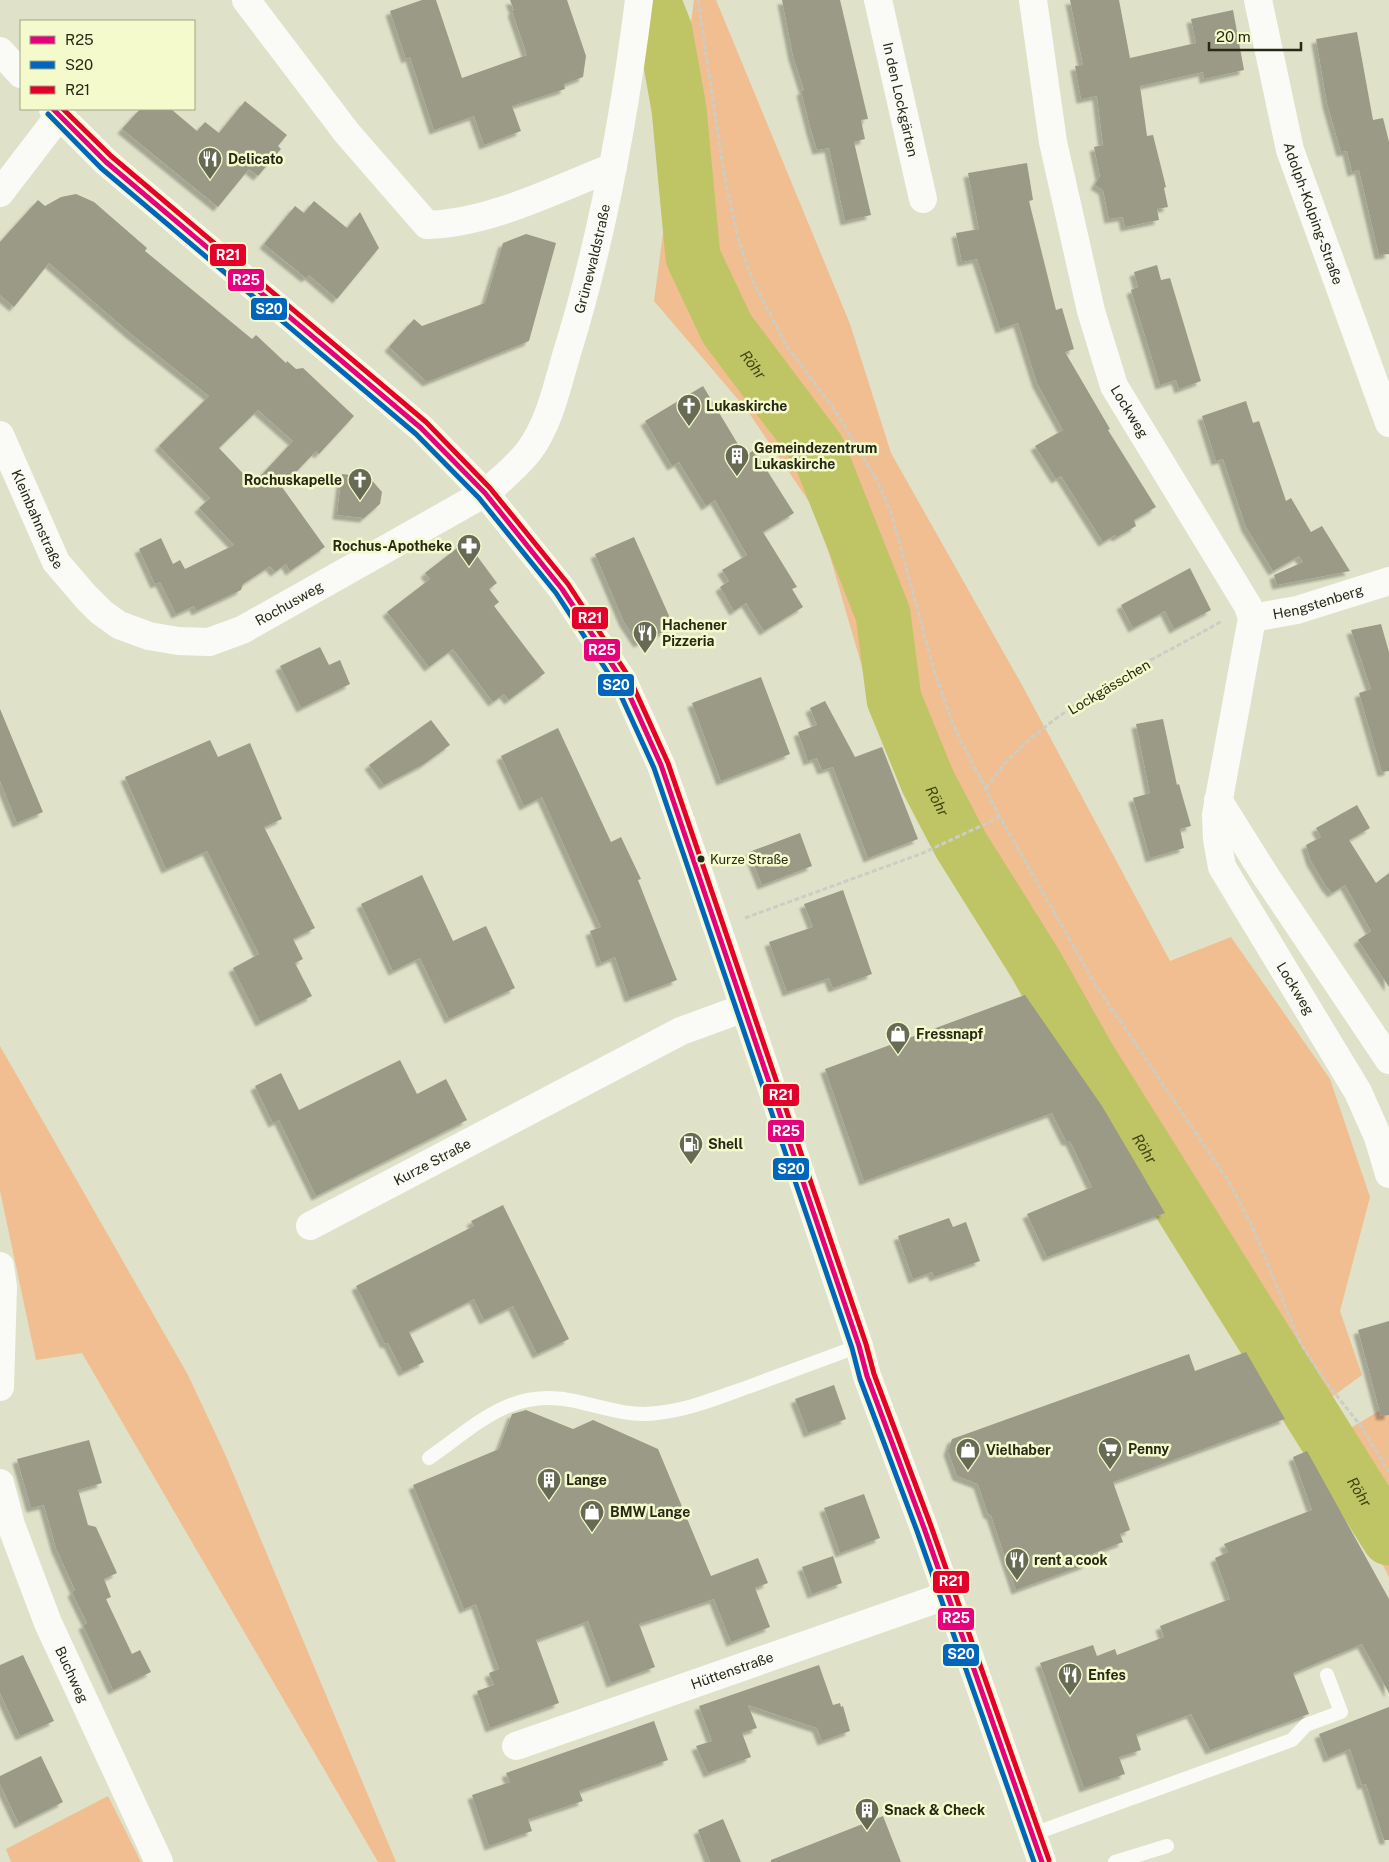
<svg xmlns="http://www.w3.org/2000/svg" width="1389" height="1862" viewBox="0 0 1389 1862" font-family="'Public Sans',sans-serif">
<style>
.green{fill:#f0be90}
.lines{fill:none;stroke-linecap:round;stroke-linejoin:round}
.river{stroke:#bfc565;stroke-width:55}
.building{fill:#9b9a86;fill-rule:evenodd;filter:url(#shadow)}
.path{stroke:#cccec5;stroke-width:3;stroke-dasharray:5 2.5;stroke-linecap:butt}
.lane{stroke:#fafbf7;stroke-width:14}
.street{stroke:#fafbf7;stroke-width:28}
.secondary{stroke:#fafbf7;stroke-width:28}
.bus-1-casing{stroke:#f4facb;stroke-width:9}
.bus-2-casing{stroke:#f4facb;stroke-width:9}
.bus-3-casing{stroke:#f4facb;stroke-width:9}
.bus-1{stroke:#e5007d;stroke-width:5}
.bus-2{stroke:#0065bd;stroke-width:5}
.bus-3{stroke:#e4002b;stroke-width:5}
.bus-dot{fill:#272917;stroke:#f4facb;stroke-width:2}
.labels{text-anchor:middle;dominant-baseline:central;stroke-width:5;stroke-linejoin:round;paint-order:stroke}
.bus-label{font-size:13px;fill:#272917;stroke:#f4facb;text-anchor:start}
.street-label{font-size:14px;fill:#272917;stroke:#f4facb}
.poi-label{font-size:14px;font-weight:bold;fill:#272917;stroke:#f4facb;text-anchor:start}
.water-label{font-size:15px;font-style:italic;fill:#414513;stroke:#f4facb}
.line-badge{stroke:#f4facb;stroke-width:2}
.badge-label{font-size:14px;text-anchor:middle;font-weight:bold;fill:#fff}
</style>
<defs>
<filter id="shadow"><feDropShadow dx="-4.5" dy="4.5" stdDeviation="1" flood-color="#0004"/></filter>
</defs>
<rect width="100%" height="100%" fill="#dfe2c8"/>
<!-- green -->
<path class="green" d="M694 0H716L850 324 891 453 1022 685 1170 961 1231 937 1330 1079 1370 1197 1340 1311 1362 1375 1325 1402 1198 1217 1129 1103 1019 951 873 705 818 515 747 410 654 301Z
M0 1046 188 1375 225 1454 396 1862H378L82 1353 36 1360 0 1191Z
M1389 1405V1577L1322 1445Z
M108 1796 141 1862H11L6 1849Z"/>
<g class="lines">
<!-- river -->
<path class="river" id="s1" d="M653 0 665 31 679 109 693 257 727 329 818 450 883 614 894 699 928 782 961 845 1036 965 1088 1057 1389 1538"/>
</g>
<!-- building -->
<path class="building" d="M422 0H436L462 78 527 55 512 11 514 10 510 0H567L586 56 583 77 564 84 565 89 512 106 521 131 484 145 474 116 434 130 410 57 406 59 390 11Z
M782 0H840L868 119 861 120 865 139 854 142 871 215 845 221 829 148 817 150 811 130 801 91 804 90 793 56Z
M1070 0H1119L1130 58 1196 43 1191 19 1233 10 1244 70 1204 79 1203 72 1140 86 1147 136 1153 135 1166 187 1164 188 1168 207 1157 209 1159 220 1125 227 1123 217 1109 219 1103 190 1095 185 1100 176 1094 147 1103 145 1097 96 1081 99 1075 66 1083 65Z
M1357 32 1373 120 1383 118 1389 142V254L1379 255 1359 170 1352 172 1347 151 1341 152 1327 103 1316 39Z
M245 101 287 135 278 146 281 149 258 176 249 169 218 207 122 129 140 109H171L197 131 205 122 219 133Z
M1027 163 1033 200 1029 201 1056 310 1062 308 1074 349 1065 352 1110 429 1108 430 1156 507 1134 520 1136 526 1117 537 1115 535 1103 542 1061 476 1056 479 1035 446 1063 430 1037 383 1018 323 1000 329 977 259 962 262 956 233 979 229 968 173Z
M76 194 94 202 147 248 145 251 252 339 256 335 286 363 287 361 296 369 303 368 354 416 319 454 316 451 282 487 325 547 290 571 286 564 275 572 270 566 243 584 241 590 196 611 194 606 176 614 160 582 155 584 139 549 161 538 173 564 180 560 185 569 234 545 199 508 210 498 159 446 209 396 131 334 49 263 14 307 0 295V242L38 200 45 206 61 197ZM258 410 293 441 253 484 219 448Z
M314 201 347 228 360 212 379 248 337 299 309 275 306 278 264 244 295 206 304 213Z
M526 234 556 243 529 341 427 382 389 347 414 319 422 326 485 303 503 243Z
M1157 265 1161 280 1170 278 1201 381 1179 389 1176 380 1160 385 1131 290 1138 287 1134 272Z
M703 386 745 456 754 450 794 513 763 532 797 587 792 589 803 607 764 631 746 603 734 611 720 587 729 581 722 570 747 555 715 500 706 506 679 462 672 466 645 421Z
M1246 401 1253 423 1259 421 1286 501 1291 498 1311 532 1322 526 1350 571 1277 585 1274 575 1303 562 1299 556 1273 571 1246 527 1223 459 1216 461 1202 416Z
M342 474 369 477 382 492 380 504 364 518 337 515Z
M634 537 674 627 638 643 624 622 595 554Z
M466 541 497 583 489 589 499 602 494 606 545 673 509 700 504 694 493 702 453 649 429 667 387 612 430 579 425 573Z
M1190 568 1211 610 1174 629 1165 611 1133 628 1121 605Z
M1381 624 1389 652V771L1382 772 1359 693 1371 689 1351 630Z
M320 647 329 665 340 660 350 684 301 708 280 666Z
M761 677 790 754 721 781 692 703Z
M825 701 855 757 882 747 918 839 868 858 833 767 822 770 817 758 808 761 798 732 817 725 810 708Z
M0 709 43 812 17 823 0 781Z
M1163 719 1177 785 1179 784 1191 826 1180 829 1184 848 1150 858 1133 798 1150 793 1136 724Z
M431 720 450 745 424 764 384 785 369 765Z
M558 728 611 842 621 837 641 879 638 880 677 980 629 998 615 957 601 963 590 931 601 927 542 797 524 806 501 756Z
M210 740 218 757 250 743 282 819 264 827 315 928 293 939 303 959 295 963 312 996 260 1022 233 968 259 954 207 851 166 869 125 777Z
M1357 805 1370 828 1349 840 1376 883 1389 873V987L1358 940 1371 931 1345 885 1332 893 1326 886 1311 861 1306 845 1321 837 1316 828Z
M800 833 812 866 762 885 749 852Z
M422 875 453 941 486 926 515 988 449 1019 420 958 393 971 361 904Z
M843 890 872 974 833 988 829 978 787 992 769 942 813 927 804 904Z
M1025 995 1102 1106 1165 1213 1047 1257 1027 1214 1092 1187 1070 1141H1066L1052 1113 864 1181 825 1069Z
M400 1060 417 1094 446 1079 467 1120 316 1196 279 1120 273 1123 255 1086 281 1073 299 1110Z
M503 1205 569 1339 537 1354 513 1306 484 1320 474 1299 409 1332 424 1362 403 1372 388 1343 385 1344 356 1286 474 1226 471 1221Z
M949 1218 953 1227 966 1222 980 1261 934 1277 932 1272 913 1279 898 1236Z
M1389 1321V1415L1381 1416 1358 1330Z
M1246 1352 1285 1419 1113 1482 1130 1530 1120 1534 1123 1542 1084 1557 1087 1564 1016 1590 991 1515 988 1514 978 1484 957 1476 948 1451 952 1439 1189 1354 1195 1371Z
M834 1385 846 1419 808 1433 795 1399Z
M526 1410 573 1429 593 1420 658 1449 711 1576 758 1558 768 1583 755 1588 770 1627 731 1642 714 1599 639 1624 655 1667 611 1683 588 1621 536 1640 559 1703 490 1728 477 1691 494 1685 489 1673 499 1669 476 1604 464 1609 413 1485 499 1449 512 1414Z
M89 1440 102 1483 78 1490 88 1525 96 1527 117 1573 104 1579 111 1597 106 1599 132 1654 140 1650 151 1672 113 1690 83 1625 87 1623 72 1592 75 1590 56 1548 44 1505 31 1508 17 1459Z
M1307 1451 1389 1599V1693L1362 1644 1293 1673 1309 1714 1210 1750 1191 1714 1136 1734 1141 1750 1119 1757 1125 1774 1084 1788 1040 1663 1093 1645 1097 1656 1115 1649 1117 1655 1164 1637 1160 1626 1230 1599 1215 1558 1228 1552 1224 1544 1312 1510 1293 1457Z
M864 1494 880 1538 840 1553 824 1508Z
M833 1556 842 1583 812 1594 802 1567Z
M23 1655 54 1721 20 1736 0 1693V1665Z
M819 1665 833 1705 840 1703 841 1707 843 1706 850 1731 822 1741 817 1728 748 1705 757 1728 742 1733 751 1757 708 1773 696 1746 712 1741 699 1706Z
M1389 1707V1840H1384L1366 1784 1362 1785 1350 1749 1328 1758 1319 1734Z
M654 1721 668 1760 579 1791 583 1801 528 1819 532 1831 489 1846 472 1795 510 1782 506 1773Z
M41 1756 63 1802 19 1824 0 1784V1776Z
M883 1816 901 1862H771V1860Z
M723 1819 741 1862H710L698 1830Z"/>
<g class="lines">
<!-- path -->
<path class="path" d="M698 0 724 174 738 238 752 279 786 345 834 409 877 480 891 512 935 674 956 731 1000 817 1095 984 1229 1182 1252 1226 1301 1344 1326 1382 1360 1425 1389 1472
M986 788C995 776 1004 763 1015 753 1074 696 1152 661 1222 621
M745 918 923 853 1000 817"/>
<!-- lane -->
<path class="lane" d="M429 1458C478 1424 511 1387 575 1401 602 1407 629 1417 657 1413 689 1410 719 1397 748 1387 785 1373 822 1360 859 1346
M1033 1834 1292 1740 1306 1725 1341 1712 1327 1675
M1115 1862 1167 1846"/>
<!-- street -->
<g class="street">
<path d="M246 0 347 133 427 225C491 223 554 190 613 167"/>
<path id="s2" d="M878 0 923 199"/>
<path id="s3" d="M1033 0 1053 142 1091 311 1114 386 1248 606 1252 618 1216 815 1217 839 1222 867 1358 1092 1378 1137 1389 1174"/>
<path id="s4" d="M1258 0 1290 150 1389 423"/>
<path d="M0 193 59 116"/>
<path id="s5" d="M0 435 56 562 86 597 101 612 119 625 149 636 178 641 209 642 242 630 485 493C501 480 516 467 529 451 549 424 557 387 566 356 602 241 624 120 639 0"/>
<path id="s6" d="M1252 618 1297 610 1389 581"/>
<path d="M1218 800 1267 878 1389 1060"/>
<path id="s7" d="M310 1226 681 1031 744 1008"/>
<path d="M0 1266 3 1287 0 1387"/>
<path id="s8" d="M0 1483 11 1525 48 1623 159 1862"/>
<path id="s9" d="M516 1746 948 1595"/>
</g>
<!-- secondary -->
<path class="secondary" d="M0 51 21 74
M53 109 106 162 421 428 485 493 562 589 623 681 661 765 694 859 859 1346 867 1376 924 1528 1042 1862"/>
<defs>
<path id="bus-1" d="M53 109 106 162 421 428 485 493 562 589 623 681 661 765 859 1346 867 1376 924 1528 1042 1862"/>
<path id="bus-2" d="M48 114 101 168 416 434 479 498 556 593 616 685 654 768 852 1348 860 1379 917 1531 1034 1862"/>
<path id="bus-3" d="M63 109 111 156 426 422 490 488 568 584 629 677 668 763 866 1344 874 1374 931 1526 1049 1860"/>
</defs>
<!-- bus-1 casing -->
<use href="#bus-1" class="bus-1-casing"/>
<!-- bus-2 casing -->
<use href="#bus-2" class="bus-2-casing"/>
<!-- bus-3 casing -->
<use href="#bus-3" class="bus-3-casing"/>
<!-- bus-1 -->
<use href="#bus-1" class="bus-1"/>
<!-- bus-2 -->
<use href="#bus-2" class="bus-2"/>
<!-- bus-3 -->
<use href="#bus-3" class="bus-3"/>
</g>
<!-- icons -->
<defs>
<symbol id="restaurant-pin" viewBox="-11 -11 22 30"><path d="M0 17L-7.5 6A9.5 9.5 0 1 1 7.5 6Z" fill="#676a55" stroke="#f4facb"/><path d="M-5-6h1v4h1v-4h1v4h1v-4h1v5L-1.5 .5V6h-2V.5L-5-1ZM5-6V6H3V1.5H1.5Q1.5-4 5-6Z" fill="#fff"/></symbol>
<symbol id="church-pin" viewBox="-11 -11 22 30"><path d="M0 17L-7.5 6A9.5 9.5 0 1 1 7.5 6Z" fill="#676a55" stroke="#f4facb"/><path d="M-1.2-6h2.4v3.5h3.3v2.4h-3.3V6h-2.4V-.1h-3.3v-2.4h3.3Z" fill="#fff"/></symbol>
<symbol id="building-pin" viewBox="-11 -11 22 30"><path d="M0 17L-7.5 6A9.5 9.5 0 1 1 7.5 6Z" fill="#676a55" stroke="#f4facb"/><path d="M-4-6H4V6H1V3H-1V6H-4ZM-2.5-4.3h1.7v1.8h-1.7ZM.8-4.3h1.7v1.8H.8ZM-2.5-1h1.7V.8h-1.7ZM.8-1h1.7V.8H.8Z" fill="#fff"/></symbol>
<symbol id="pharmacy-pin" viewBox="-11 -11 22 30"><path d="M0 17L-7.5 6A9.5 9.5 0 1 1 7.5 6Z" fill="#676a55" stroke="#f4facb"/><path d="M-2-6h4v4h4v4h-4v4h-4v-4h-4v-4h4Z" fill="#fff"/></symbol>
<symbol id="shop-pin" viewBox="-11 -11 22 30"><path d="M0 17L-7.5 6A9.5 9.5 0 1 1 7.5 6Z" fill="#676a55" stroke="#f4facb"/><path d="M-5-2.5h2.3a2.7 3.5 0 0 1 5.4 0H5L5.5 6h-11ZM-1.5-2.5h3a1.5 2.3 0 0 0-3 0Z" fill="#fff"/></symbol>
<symbol id="fuel-pin" viewBox="-11 -11 22 30"><path d="M0 17L-7.5 6A9.5 9.5 0 1 1 7.5 6Z" fill="#676a55" stroke="#f4facb"/><path d="M-5.5-6h7V0h2V4h1.3V-2.5L3-4.5l.8-.8L6-3V5H2.5V1h-1V6h-7ZM-4.2-4.7v3.2H.2V-4.7Z" fill="#fff"/></symbol>
<symbol id="supermarket-pin" viewBox="-11 -11 22 30"><path d="M0 17L-7.5 6A9.5 9.5 0 1 1 7.5 6Z" fill="#676a55" stroke="#f4facb"/><path d="M-6-5.5h2.5l.6 2H6L4.5 2H-2.5L-4.4-4H-6ZM-1.5 3.2a1.3 1.3 0 1 0 .1 0ZM3 3.2a1.3 1.3 0 1 0 .1 0Z" fill="#fff"/></symbol>
</defs>
<g fill-rule="evenodd">
<use href="#restaurant-pin" x="196" y="145" width="28" height="38"/>
<use href="#church-pin" x="675" y="392" width="28" height="38"/>
<use href="#building-pin" x="723" y="442" width="28" height="38"/>
<use href="#church-pin" x="346" y="466" width="28" height="38"/>
<use href="#pharmacy-pin" x="455" y="532" width="28" height="38"/>
<use href="#restaurant-pin" x="631" y="619" width="28" height="38"/>
<use href="#shop-pin" x="884" y="1020" width="28" height="38"/>
<use href="#fuel-pin" x="677" y="1130" width="28" height="38"/>
<use href="#supermarket-pin" x="1096" y="1435" width="28" height="38"/>
<use href="#shop-pin" x="954" y="1436" width="28" height="38"/>
<use href="#building-pin" x="535" y="1466" width="28" height="38"/>
<use href="#shop-pin" x="578" y="1498" width="28" height="38"/>
<use href="#restaurant-pin" x="1003" y="1546" width="28" height="38"/>
<use href="#restaurant-pin" x="1056" y="1661" width="28" height="38"/>
<use href="#building-pin" x="853" y="1796" width="28" height="38"/>
</g>
<!-- markers -->
<circle class="bus-dot" cx="701" cy="859" r="4.5"/>
<g class="labels">
<!-- bus labels -->
<g class="bus-label">
<text x="710" y="859">Kurze Straße</text>
</g>
<!-- street labels -->
<g class="street-label">
<text stroke="none"><textPath href="#s2" startOffset="102">In den Lockgärten</textPath></text>
<text stroke="none"><textPath href="#s4" startOffset="221">Adolph-Kolping-Straße</textPath></text>
<text stroke="none"><textPath href="#s5" startOffset="899">Grünewaldstraße</textPath></text>
<text stroke="none"><textPath href="#s3" startOffset="425">Lockweg</textPath></text>
<text stroke="none"><textPath href="#s5" startOffset="92">Kleinbahnstraße</textPath></text>
<text stroke="none"><textPath href="#s6" startOffset="68">Hengstenberg</textPath></text>
<text stroke="none"><textPath href="#s5" startOffset="410">Rochusweg</textPath></text>
<text transform="translate(1109 687) rotate(-31)">Lockgässchen</text>
<text stroke="none"><textPath href="#s3" startOffset="1060">Lockweg</textPath></text>
<text stroke="none"><textPath href="#s7" startOffset="138">Kurze Straße</textPath></text>
<text stroke="none"><textPath href="#s9" startOffset="229">Hüttenstraße</textPath></text>
<text stroke="none"><textPath href="#s8" startOffset="205">Buchweg</textPath></text>
</g>
<!-- poi labels -->
<g class="poi-label">
<text x="228" y="159">Delicato</text>
<text x="706" y="406">Lukaskirche</text>
<text x="754" y="448">Gemeindezentrum<tspan x="754" dy="16">Lukaskirche</tspan></text>
<text x="342" y="480" text-anchor="end">Rochuskapelle</text>
<text x="452" y="546" text-anchor="end">Rochus-Apotheke</text>
<text x="662" y="625">Hachener<tspan x="662" dy="16">Pizzeria</tspan></text>
<text x="916" y="1034">Fressnapf</text>
<text x="708" y="1144">Shell</text>
<text x="1128" y="1449">Penny</text>
<text x="986" y="1450">Vielhaber</text>
<text x="566" y="1480">Lange</text>
<text x="610" y="1512">BMW Lange</text>
<text x="1034" y="1560">rent a cook</text>
<text x="1088" y="1675">Enfes</text>
<text x="884" y="1810">Snack &amp; Check</text>
</g>
<!-- water labels -->
<g class="water-label">
<text stroke="none"><textPath href="#s1" startOffset="385">Röhr</textPath></text>
<text stroke="none"><textPath href="#s1" startOffset="865">Röhr</textPath></text>
<text stroke="none"><textPath href="#s1" startOffset="1270">Röhr</textPath></text>
<text stroke="none"><textPath href="#s1" startOffset="1675">Röhr</textPath></text>
</g>
</g>
<g class="line-badge">
<rect x="209" y="243" width="38" height="24" rx="5" fill="#e4002b"/>
<rect x="227" y="268" width="38" height="24" rx="5" fill="#e5007d"/>
<rect x="250" y="297" width="38" height="24" rx="5" fill="#0065bd"/>
<rect x="571" y="606" width="38" height="24" rx="5" fill="#e4002b"/>
<rect x="583" y="638" width="38" height="24" rx="5" fill="#e5007d"/>
<rect x="597" y="673" width="38" height="24" rx="5" fill="#0065bd"/>
<rect x="762" y="1083" width="38" height="24" rx="5" fill="#e4002b"/>
<rect x="767" y="1119" width="38" height="24" rx="5" fill="#e5007d"/>
<rect x="772" y="1157" width="38" height="24" rx="5" fill="#0065bd"/>
<rect x="932" y="1570" width="38" height="24" rx="5" fill="#e4002b"/>
<rect x="937" y="1607" width="38" height="24" rx="5" fill="#e5007d"/>
<rect x="942" y="1643" width="38" height="24" rx="5" fill="#0065bd"/>
</g>
<g class="badge-label">
<text x="228" y="260">R21</text>
<text x="246" y="285">R25</text>
<text x="269" y="314">S20</text>
<text x="590" y="623">R21</text>
<text x="602" y="655">R25</text>
<text x="616" y="690">S20</text>
<text x="781" y="1100">R21</text>
<text x="786" y="1136">R25</text>
<text x="791" y="1174">S20</text>
<text x="951" y="1586">R21</text>
<text x="956" y="1623">R25</text>
<text x="961" y="1659">S20</text>
</g>
<!-- legend -->
<rect x="20" y="20" width="175" height="90" fill="#f4facb" stroke="#a2a683"/>
<rect x="30" y="36" width="25" height="8" fill="#e5007d" stroke="#a2a683"/>
<text x="65" y="45" font-size="15" fill="#272917">R25</text>
<rect x="30" y="61" width="25" height="8" fill="#0065bd" stroke="#a2a683"/>
<text x="65" y="70" font-size="15" fill="#272917">S20</text>
<rect x="30" y="86" width="25" height="8" fill="#e4002b" stroke="#a2a683"/>
<text x="65" y="95" font-size="15" fill="#272917">R21</text>
<!-- scale -->
<path d="M1209 42v8h92v-8" fill="none" stroke="#272917" stroke-width="2.5"/>
<text x="1216" y="42" font-size="15" fill="#272917" stroke="#f4facb" stroke-width="4" paint-order="stroke">20 m</text>
</svg>
